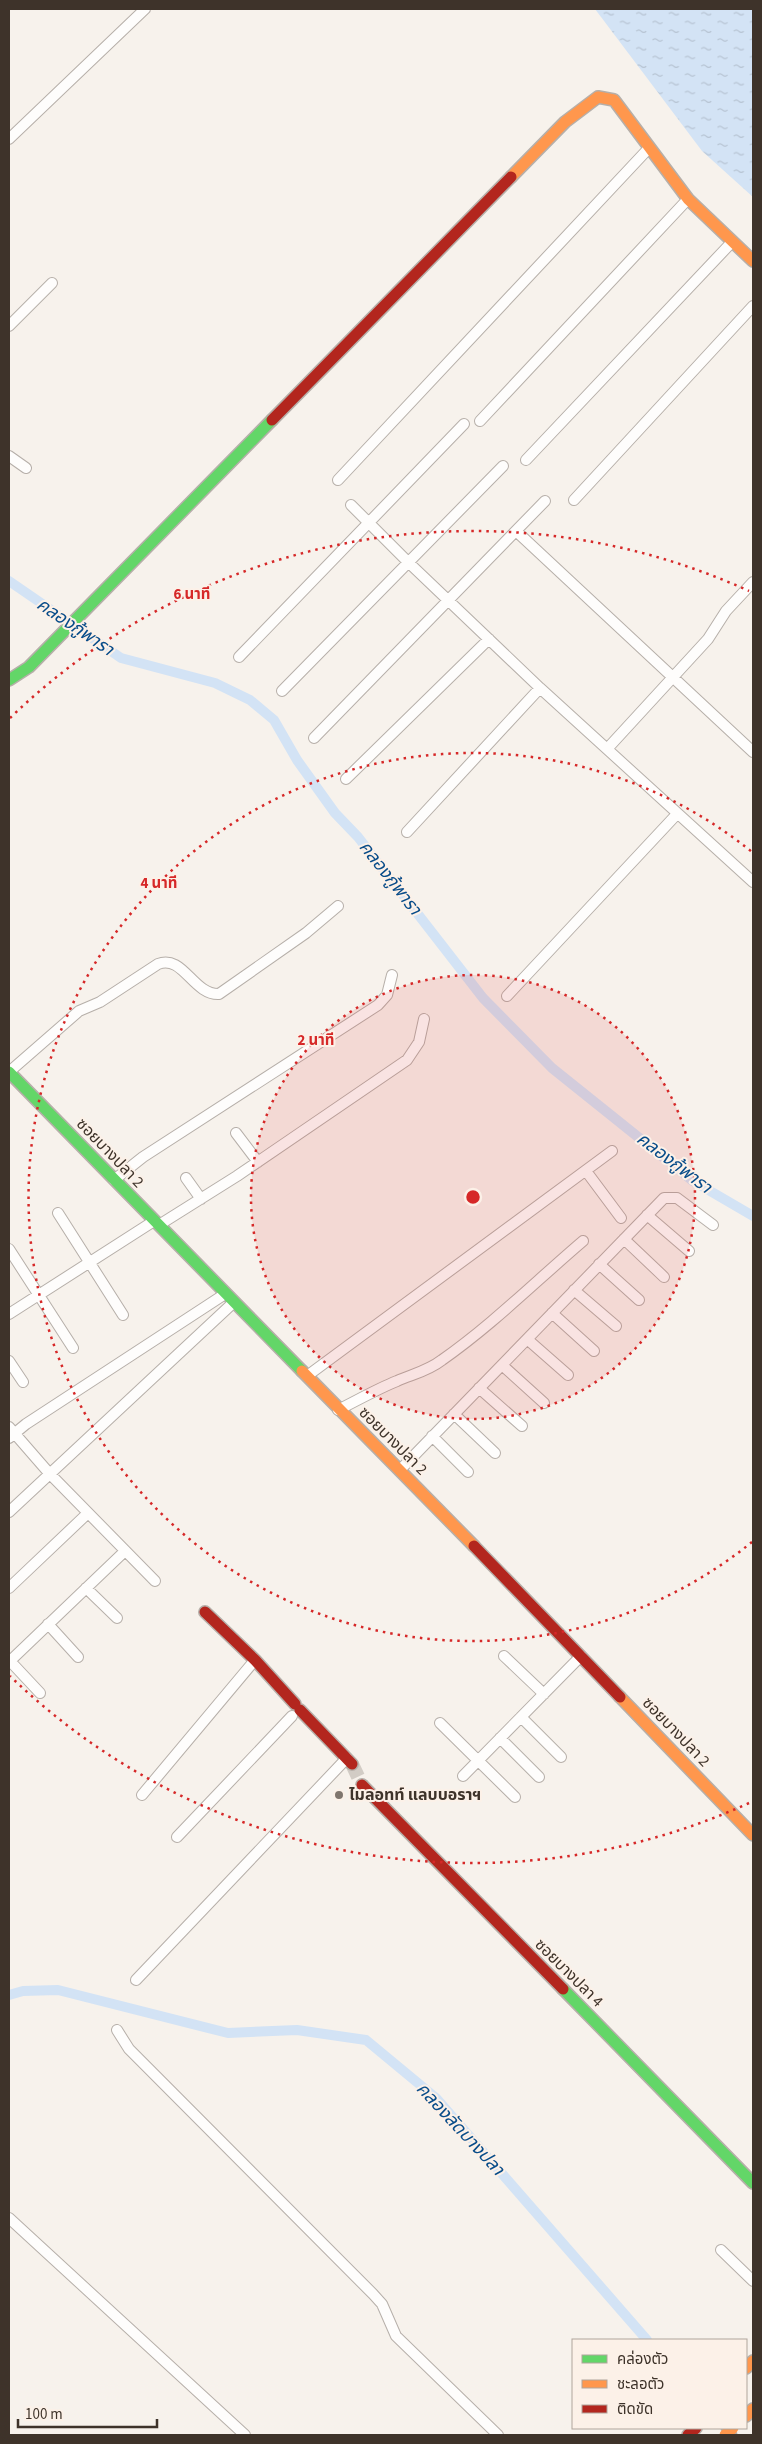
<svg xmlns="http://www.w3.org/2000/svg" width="762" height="2444" viewBox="0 0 762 2444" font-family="'Source Sans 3','Noto Sans Thai',sans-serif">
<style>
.water{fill:url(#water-ripples)}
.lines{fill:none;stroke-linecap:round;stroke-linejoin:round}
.canal{stroke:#d3e3f5;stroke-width:10}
.secondary-tunnel{stroke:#d2ccc5;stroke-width:14;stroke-dasharray:14 7;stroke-linecap:butt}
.street-casing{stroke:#b6afa9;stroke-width:12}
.fast-casing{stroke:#b6afa9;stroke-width:14}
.slow-casing{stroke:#b6afa9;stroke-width:14}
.jam-casing{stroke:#b6afa9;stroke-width:14}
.street{stroke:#fefdfc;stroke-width:10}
.fast{stroke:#63d668;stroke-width:11}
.slow{stroke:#ff974d;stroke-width:11}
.jam{stroke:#b3261e;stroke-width:11}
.slow-bridge-casing{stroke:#b6afa9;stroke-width:14;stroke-linecap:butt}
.slow-bridge{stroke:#ff974d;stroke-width:11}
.ring{fill:none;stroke:#d62828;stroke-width:2.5;stroke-dasharray:2.5 5}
.poi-dot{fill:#7f766e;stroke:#fcf1e8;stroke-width:2}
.labels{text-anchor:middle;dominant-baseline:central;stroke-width:4;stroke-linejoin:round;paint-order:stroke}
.street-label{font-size:16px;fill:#3e332a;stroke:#fcf1e8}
.poi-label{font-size:16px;font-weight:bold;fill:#3e332a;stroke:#fcf1e8;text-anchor:start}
.water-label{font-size:18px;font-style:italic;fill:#084c89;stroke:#fcf1e8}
.centre{fill:#d62828;stroke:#fcf1e8;stroke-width:2.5}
.ring-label{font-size:15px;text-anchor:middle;font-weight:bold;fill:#d62828;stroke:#fcf1e8;stroke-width:4;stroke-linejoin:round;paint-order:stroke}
</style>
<defs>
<pattern id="water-ripples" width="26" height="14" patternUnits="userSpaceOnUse" patternTransform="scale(1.25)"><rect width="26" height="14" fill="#d3e3f5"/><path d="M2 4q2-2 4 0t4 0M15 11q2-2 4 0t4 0" fill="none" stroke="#b6c3d2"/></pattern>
</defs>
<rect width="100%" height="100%" fill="#f7f2ec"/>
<!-- water -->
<path class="water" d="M595 9H753V197L702 151Z"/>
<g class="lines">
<!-- canal -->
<path class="canal" d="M9 581 121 658 215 683 250 700 274 720 297 760 335 813 358 837 483 998 552 1068 693 1181 753 1216
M9 1995 23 1991 58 1990 228 2033 297 2030 366 2040 436 2098 647 2340"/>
<!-- secondary-tunnel -->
<path class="secondary-tunnel" d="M352 1764 362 1785"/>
<defs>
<path id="street" d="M9 139 145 9
M9 326 52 283
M480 421 688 199
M9 456 26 468
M526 460 732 242
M338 480 649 148
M574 500 753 306
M351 505 408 562 540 688 753 882
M516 531 753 752
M239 657 464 424
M282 691 503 466
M314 738 545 501
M607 749 708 639 726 611 753 582
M346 779 489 639
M407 832 540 688
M507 996 677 814
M9 1072 79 1011 100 1002 158 964C183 954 193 995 219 994L306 933 338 906
M236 1133 258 1162
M586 1171 621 1218
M186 1178 201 1199
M114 1180 143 1157 378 1005 387 995 392 975
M58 1213 123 1315
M647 1215 689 1251
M159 1225 237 1176 407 1060 419 1042 424 1019
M624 1239 664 1277
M9 1249 73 1348
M599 1264 639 1300
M574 1290 616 1326
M552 1313 594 1351
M9 1314 154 1221
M527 1339 568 1375
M9 1361 23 1382
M502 1365 544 1403
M307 1376 612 1151
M479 1388 522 1426
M338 1410C358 1400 377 1389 397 1381 413 1374 428 1371 442 1360 492 1325 536 1281 583 1241
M454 1414 495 1453
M9 1427 49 1473 155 1581
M432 1436 468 1472
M9 1438 26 1424 225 1294
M400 1470 664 1198H677L713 1225
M9 1512 233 1303
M9 1588 88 1513
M86 1588 117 1618
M48 1624 78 1657
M504 1656 544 1694
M10 1661 40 1693
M9 1662 125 1551
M521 1717 561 1757
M440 1723 515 1797
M500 1738 539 1777
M463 1776 581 1656
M142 1795 255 1660
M177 1837 292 1716
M136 1980 347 1758
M117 2030 129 2049 373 2294 382 2304 396 2336 498 2435
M9 2218 245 2435
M721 2250 753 2281"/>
<path id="fast" d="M9 680 29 667 272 420
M9 1072 302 1371
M563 1989 753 2183"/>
<path id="slow" d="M511 177 565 122 598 97 614 100 688 199 753 261
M302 1371 474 1546
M620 1697 753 1835
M746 2368 753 2361
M746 2416 753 2409"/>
<path id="jam" d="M272 420 511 177
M474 1546 620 1697
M205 1612 255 1660 295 1704
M300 1710 352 1764
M362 1785 563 1989
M688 2435 696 2428"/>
</defs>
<!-- street casing -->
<use href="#street" class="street-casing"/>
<!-- fast casing -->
<use href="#fast" class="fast-casing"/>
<!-- slow casing -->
<use href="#slow" class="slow-casing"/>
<!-- jam casing -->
<use href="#jam" class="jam-casing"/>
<!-- street -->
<use href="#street" class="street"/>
<!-- fast -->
<use href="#fast" class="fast"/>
<!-- slow -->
<use href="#slow" class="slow"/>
<!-- jam -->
<use href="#jam" class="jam"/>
<defs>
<path id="slow-bridge" d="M725 2435 733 2428"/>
</defs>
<!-- slow-bridge casing -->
<use href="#slow-bridge" class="slow-bridge-casing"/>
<!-- slow-bridge -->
<use href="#slow-bridge" class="slow-bridge"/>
</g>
<!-- distance rings -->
<circle cx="473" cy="1197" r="222" fill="#d62828" fill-opacity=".12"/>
<g class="ring">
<circle cx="473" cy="1197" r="222"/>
<path d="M752 1542A444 444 0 1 1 752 852"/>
<path d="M749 1803A666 666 0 0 1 10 1676M10 718A666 666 0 0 1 749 591"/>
</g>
<!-- markers -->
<circle class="poi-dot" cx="339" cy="1795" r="5"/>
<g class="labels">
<!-- street labels -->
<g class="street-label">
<text transform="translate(110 1153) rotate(46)">ซอยบางปลา 2</text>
<text transform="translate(393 1441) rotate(45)">ซอยบางปลา 2</text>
<text transform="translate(676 1732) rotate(46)">ซอยบางปลา 2</text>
<text transform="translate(569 1973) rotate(45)">ซอยบางปลา 4</text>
</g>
<!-- poi labels -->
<g class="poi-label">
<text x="349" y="1795">ไมลอทท์ แลบบอราฯ</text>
</g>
<!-- water labels -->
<g class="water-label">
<text transform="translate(75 627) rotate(34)">คลองกู้พารา</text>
<text transform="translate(390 878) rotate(52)">คลองกู้พารา</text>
<text transform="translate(674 1163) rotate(37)">คลองกู้พารา</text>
<text transform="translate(460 2129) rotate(47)">คลองลัดบางปลา</text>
</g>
</g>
<circle cx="473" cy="1197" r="8" class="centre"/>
<g class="ring-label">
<text x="192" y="599">6 นาที</text>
<text x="159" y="888">4 นาที</text>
<text x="316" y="1045">2 นาที</text>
</g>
<!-- border -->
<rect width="762" height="2444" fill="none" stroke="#3e332a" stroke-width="20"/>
<!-- legend -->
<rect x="572" y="2339" width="175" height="90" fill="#fcf1e8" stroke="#b0a59c"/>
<rect x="582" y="2355" width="25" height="8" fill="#63d668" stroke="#b0a59c"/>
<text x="617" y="2364" font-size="15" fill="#3e332a">คล่องตัว</text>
<rect x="582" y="2380" width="25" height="8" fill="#ff974d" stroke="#b0a59c"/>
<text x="617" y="2389" font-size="15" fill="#3e332a">ชะลอตัว</text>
<rect x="582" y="2405" width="25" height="8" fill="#b3261e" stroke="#b0a59c"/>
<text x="617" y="2414" font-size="15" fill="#3e332a">ติดขัด</text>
<!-- scale -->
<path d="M18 2419v8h139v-8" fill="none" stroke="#3e332a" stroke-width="2.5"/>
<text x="25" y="2419" font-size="15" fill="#3e332a" stroke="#fcf1e8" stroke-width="4" paint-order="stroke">100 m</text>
</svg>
